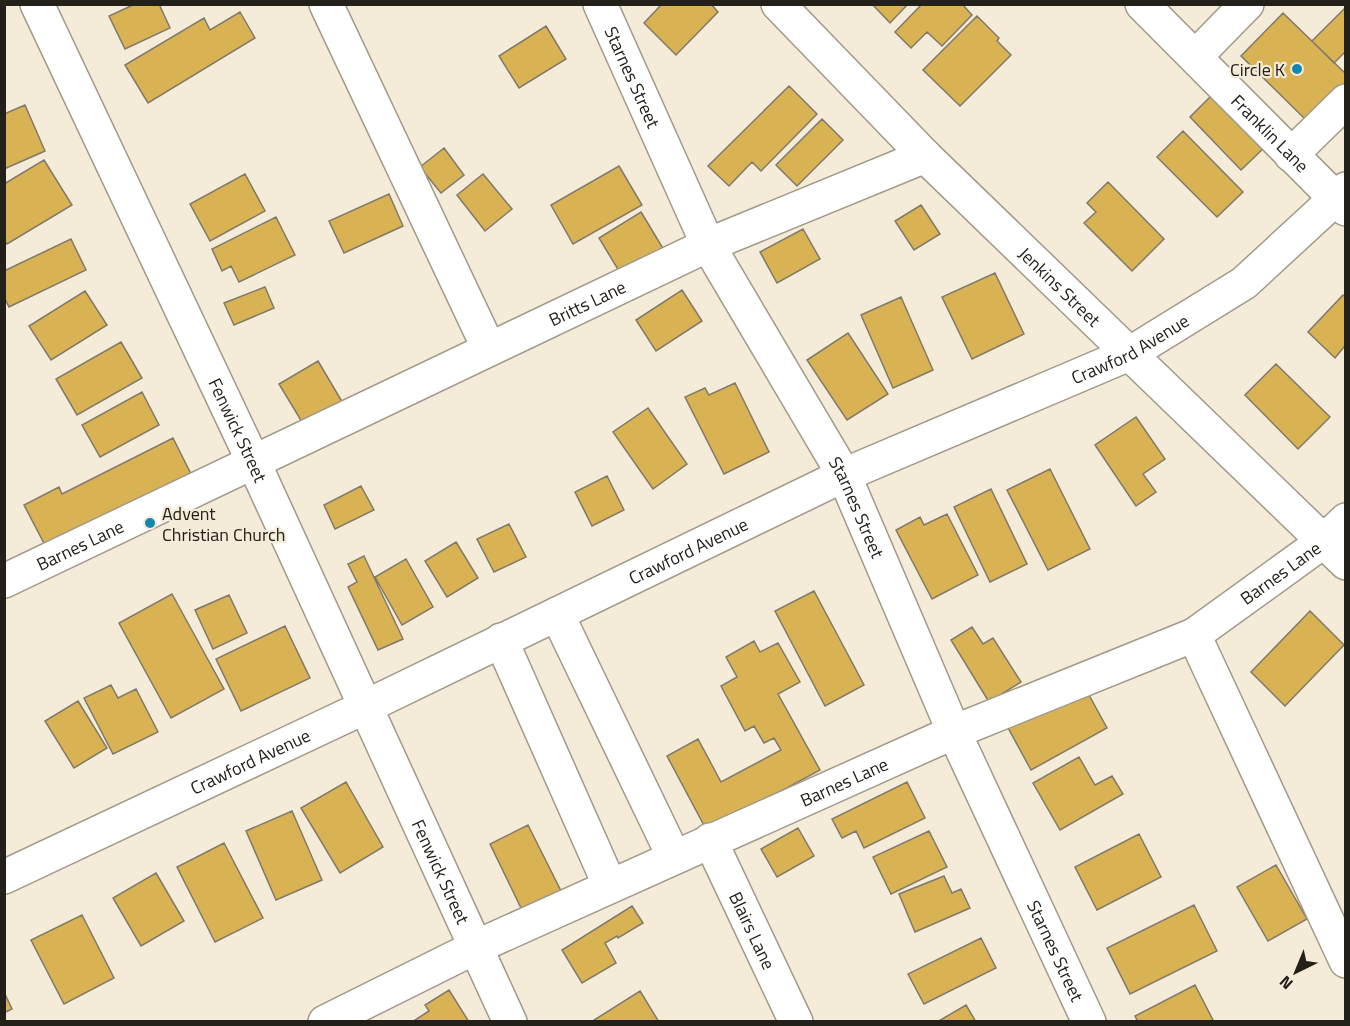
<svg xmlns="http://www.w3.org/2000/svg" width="1350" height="1026" viewBox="0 0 1350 1026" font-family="'Titillium Web',sans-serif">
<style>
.building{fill:#d9b253;stroke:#817969;stroke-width:1.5}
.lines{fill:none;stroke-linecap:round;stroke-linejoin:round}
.minor-casing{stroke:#a29a89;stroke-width:36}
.minor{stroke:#fff;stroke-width:33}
.poi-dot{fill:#1188ac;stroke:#f4ecd9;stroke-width:2}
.labels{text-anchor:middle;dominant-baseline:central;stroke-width:4.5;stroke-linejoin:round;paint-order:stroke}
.poi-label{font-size:18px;fill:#232019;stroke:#f4ecd9;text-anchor:end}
.street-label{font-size:18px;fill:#232019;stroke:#f4ecd9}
</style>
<rect width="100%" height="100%" fill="#f4ecd9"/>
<!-- building -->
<path class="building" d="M135 4H159L170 28 125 49 109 16Z
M662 4H711L718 12 676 55 644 23Z
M872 4H908L890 23Z
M922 4H962L972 15 942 46 927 32 911 48 895 32Z
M1346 7V51L1334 63 1312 41Z
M240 12 255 38 148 103 125 65 204 18 210 30Z
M1283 13 1346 74V82L1307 121 1241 56Z
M977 16 999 38 997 41 1011 55 960 106 923 70Z
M546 26 566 59 519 88 499 56Z
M789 86 817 114 761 171 752 162 729 186 708 166Z
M1215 92 1267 145 1241 170 1190 117Z
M25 105 45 151 4 169V114Z
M822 119 843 140 797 186 776 165Z
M1183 131 1243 192 1217 217 1157 157Z
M444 148 464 175 441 193 420 167Z
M44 160 72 205 7 244 4 240V184Z
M619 166 642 205 573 244 551 205Z
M245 174 265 211 210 241 190 204Z
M483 174 512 209 485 231 457 195Z
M1108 182 1164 239 1132 271 1084 223 1096 212 1087 203Z
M389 194 403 226 344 253 329 221Z
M921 205 940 234 914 250 895 221Z
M641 212 664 250 622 276 599 238Z
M276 217 295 255 239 282 231 266 222 271 212 249Z
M803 229 820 259 777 283 760 252Z
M71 239 86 270 9 307 4 297V271Z
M995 273 1024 334 972 359 942 297Z
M265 287 274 308 234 325 224 303Z
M682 290 702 321 656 351 636 320Z
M85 291 107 325 51 360 29 326Z
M1343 295 1346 297V348L1344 347 1335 358 1308 332Z
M901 297 933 370 893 388 861 315Z
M848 333 888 394 847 420 807 360Z
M121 342 142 378 77 415 56 379Z
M318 361 344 405 305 427 279 384Z
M1276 364 1330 417 1298 449 1245 395Z
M735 383 769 452 724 474 685 397 705 388 709 395Z
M142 392 159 425 100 457 82 425Z
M648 408 687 464 653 489 613 432Z
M1136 417 1165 459 1143 474 1156 492 1136 506 1095 445Z
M173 438 192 476 47 549 24 505 59 487 62 494Z
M1050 469 1090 549 1048 570 1007 490Z
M607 476 624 510 592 526 575 492Z
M361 486 374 510 335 529 324 505Z
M991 489 1027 564 990 582 954 507Z
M947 514 978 575 932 599 896 530 920 517 924 525Z
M509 524 526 557 494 572 477 539Z
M456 542 478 578 447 597 425 561Z
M364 556 403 639 378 650 348 587 357 582 348 564Z
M406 559 433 607 402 625 375 577Z
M814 591 864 685 825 706 775 611Z
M172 594 224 689 171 718 119 623Z
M229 595 247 633 213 649 195 610Z
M1310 611 1344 645 1285 706 1251 672Z
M285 626 310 678 241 711 216 659Z
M972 627 983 644 993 638 1021 682 989 702 951 640Z
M754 641 760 652 778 643 800 682 778 694 820 770 707 831 667 756 698 739 721 782 781 750 774 738 764 743 754 726 745 731 721 686 737 677 726 657Z
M1083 684 1107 728 1031 770 1007 726Z
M111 685 118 698 136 689 158 732 113 754 84 698Z
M78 701 107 748 74 768 45 721Z
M1079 757 1095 785 1112 776 1123 794 1060 830 1033 783Z
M346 782 383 847 340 873 301 808Z
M907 782 925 818 864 848 856 831 842 838 832 819Z
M292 811 322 880 276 900 246 831Z
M528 825 561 891 522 910 490 844Z
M798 828 814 856 777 877 761 849Z
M929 831 947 867 891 894 873 857Z
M1139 834 1161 877 1097 910 1075 867Z
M224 843 263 918 215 942 177 867Z
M1276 865 1307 919 1268 941 1237 887Z
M156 873 184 921 141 946 113 898Z
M944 876 952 893 961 889 970 908 915 932 899 894Z
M1194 905 1217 951 1130 994 1107 948Z
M632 906 643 923 618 938 617 936 605 943 616 963 582 983 562 950Z
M82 915 114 978 64 1004 31 940Z
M981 938 996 968 924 1004 908 974Z
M1195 985 1214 1022H1138L1135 1016Z
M449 990 469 1022H412L429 1011 425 1005Z
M640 991 659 1022H591Z
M4 992 12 1009 4 1013Z
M966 1005 976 1022H937Z"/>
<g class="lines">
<defs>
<g id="minor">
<path id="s1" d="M37 4 253 461 510 1022"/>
<path d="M326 4 489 349"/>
<path id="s2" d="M600 4 708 245 844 475 954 732 1089 1022"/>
<path id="s3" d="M778 4 925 156 1346 563"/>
<path id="s4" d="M1142 4 1346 209"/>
<path d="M1195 57 1247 4"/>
<path d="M1291 155 1346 101"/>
<path id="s5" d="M4 581 708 245 925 156"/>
<path d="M557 614 674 857"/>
<path d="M1194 635 1346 961"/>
<path d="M501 640 610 886"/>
<path id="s6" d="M710 840 796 1022"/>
<path id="s7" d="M4 877 365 707 844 475 1129 354 1244 283 1346 189"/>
<path id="s8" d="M325 1022 476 947 954 732 1194 635 1324 541 1346 520"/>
</g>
</defs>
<!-- minor casing -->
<use href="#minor" class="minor-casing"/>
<!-- minor -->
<use href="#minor" class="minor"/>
</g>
<!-- markers -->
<g class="poi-dot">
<circle cx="1297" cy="69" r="6"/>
<circle cx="150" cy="523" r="6"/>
</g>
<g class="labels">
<!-- poi labels -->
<g class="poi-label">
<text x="1285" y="69">Circle K</text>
<text x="162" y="513" text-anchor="start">Advent<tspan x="162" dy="21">Christian Church</tspan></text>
</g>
<!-- street labels -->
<g class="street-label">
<text stroke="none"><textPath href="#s2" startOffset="80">Starnes Street</textPath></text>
<text stroke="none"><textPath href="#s4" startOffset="182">Franklin Lane</textPath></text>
<text stroke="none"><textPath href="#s3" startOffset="399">Jenkins Street</textPath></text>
<text stroke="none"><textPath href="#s5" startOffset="646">Britts Lane</textPath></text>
<text stroke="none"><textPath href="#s7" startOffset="1244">Crawford Avenue</textPath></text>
<text stroke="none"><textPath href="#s1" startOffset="471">Fenwick Street</textPath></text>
<text stroke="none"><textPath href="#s2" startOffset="566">Starnes Street</textPath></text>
<text stroke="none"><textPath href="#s5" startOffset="84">Barnes Lane</textPath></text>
<text stroke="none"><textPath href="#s7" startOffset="758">Crawford Avenue</textPath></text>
<text stroke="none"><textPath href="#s8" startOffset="1058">Barnes Lane</textPath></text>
<text stroke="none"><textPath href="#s7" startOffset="272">Crawford Avenue</textPath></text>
<text stroke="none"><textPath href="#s8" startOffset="572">Barnes Lane</textPath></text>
<text stroke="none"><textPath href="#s1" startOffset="957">Fenwick Street</textPath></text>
<text stroke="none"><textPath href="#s6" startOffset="100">Blairs Lane</textPath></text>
<text stroke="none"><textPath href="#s2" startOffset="1052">Starnes Street</textPath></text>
</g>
</g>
<!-- border -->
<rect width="1350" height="1026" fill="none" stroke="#232019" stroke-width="12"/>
<!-- north arrow -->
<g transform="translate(1296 972) rotate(223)" stroke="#f4ecd9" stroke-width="4.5" paint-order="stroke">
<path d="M0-4.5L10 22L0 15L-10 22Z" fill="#232019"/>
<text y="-9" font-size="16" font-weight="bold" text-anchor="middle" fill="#232019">N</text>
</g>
</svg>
